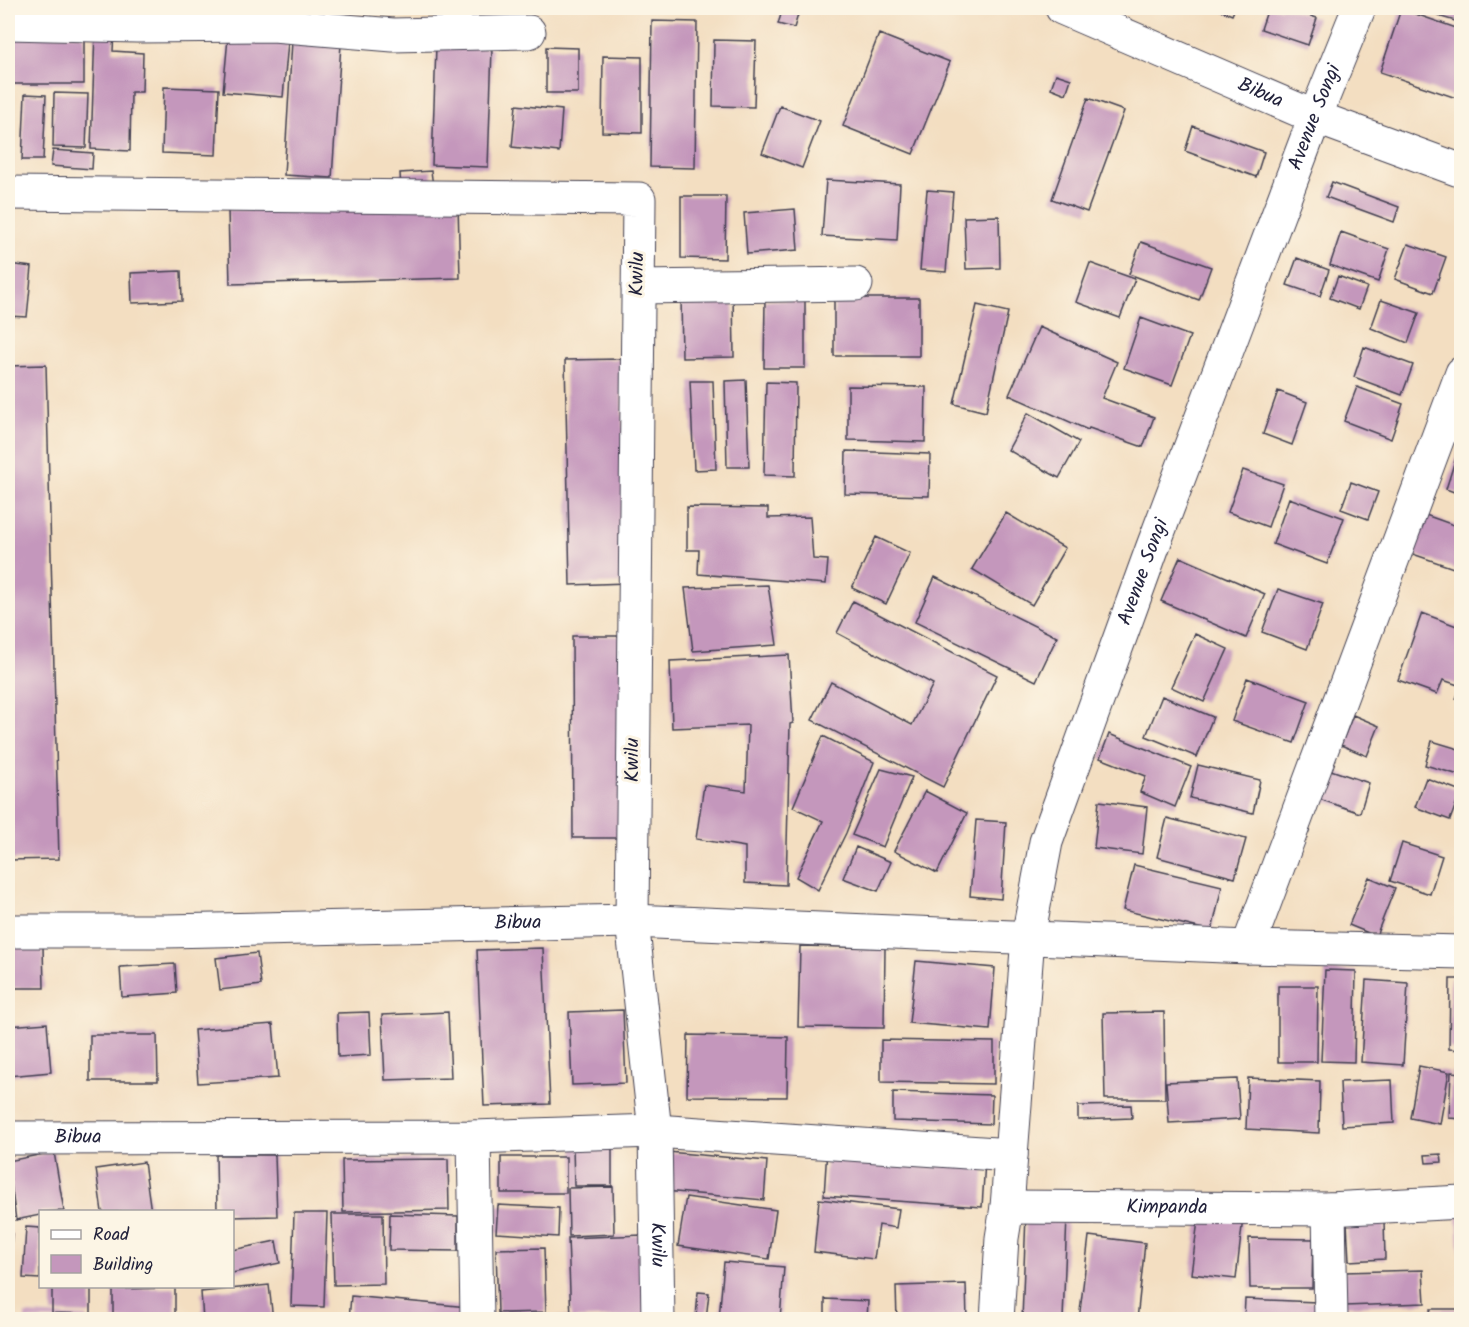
<svg xmlns="http://www.w3.org/2000/svg" width="1469" height="1327" viewBox="0 0 1469 1327" font-family="Kalam,sans-serif">
<style>
.building{fill:#c497bc}
.lines{fill:none;stroke-linecap:round;stroke-linejoin:round}
.minor-casing{stroke:#413e4f;stroke-width:35}
.minor{stroke:#fff;stroke-width:33}
.labels{text-anchor:middle;dominant-baseline:central;stroke-width:6;stroke-linejoin:round;paint-order:stroke}
.street-label{font-size:20px;fill:#22223b;stroke:#fcf5e5}
</style>
<rect width="100%" height="100%" fill="#fcf5e5"/>
<filter id="ink" filterUnits="userSpaceOnUse"><feTurbulence type="fractalNoise" baseFrequency=".0167" numOctaves="2"/><feDisplacementMap in="SourceGraphic" scale="12" xChannelSelector="R" yChannelSelector="G"/><feConvolveMatrix kernelMatrix="1 2 1 2 8 2 1 2 1" color-interpolation-filters="sRGB"/></filter>
<filter id="wash" filterUnits="userSpaceOnUse"><feTurbulence type="fractalNoise" baseFrequency=".008" numOctaves="4" result="noise"/><feDisplacementMap in="SourceGraphic" scale="24" xChannelSelector="R" yChannelSelector="G"/><feGaussianBlur stdDeviation="1.35" result="paint"/><feColorMatrix in="noise" values="0 0 0 0 0 0 0 0 0 0 0 0 0 0 0 0 0 1.4 0 .05"/><feComposite in="paint" operator="in"/></filter>
<g filter="url(#wash)">
<rect width="100%" height="100%" fill="#f3dec1"/>
<g id="blocks">
<!-- building -->
<path class="building" d="M783 8H800L794 28 778 24Z
M1215 8H1235L1232 15Z
M1268 8H1286L1317 18 1308 45 1261 29Z
M1440 8H1462V23L1438 16Z
M1401 9 1462 30V100L1380 72Z
M652 21 697 22 695 168 650 167Z
M95 31 114 32 113 51 143 53 142 92H131L130 151 91 149Z
M879 34 950 62 913 154 843 126Z
M8 35H84V84H8Z
M228 38 288 42 283 97 223 92Z
M714 40 756 41 754 107 713 106Z
M292 41 341 44 332 178 284 175Z
M436 46 492 48 488 167 432 165Z
M546 47 578 48V93H546Z
M603 56 642 57V133L602 132Z
M1056 74 1071 79 1066 94 1051 88Z
M164 87 219 89 216 155 162 153Z
M8 92H13V167H8Z
M54 93 88 94 86 148 53 147Z
M25 94 46 95 43 160H22Z
M1088 98 1124 111 1087 212 1052 199Z
M516 105 562 110 559 152 512 147Z
M780 106 820 121 802 168 762 153Z
M1193 126 1264 152 1256 177 1185 151Z
M53 150 93 153 92 169 51 166Z
M431 171 433 186 401 189 400 173Z
M826 180 900 184 897 240 822 236Z
M1332 182 1399 207 1394 222 1326 197Z
M927 190 953 192 946 272 920 270Z
M681 196H726L725 259 681 258Z
M458 205 460 278 230 284 228 210Z
M795 209 798 250 747 254 744 213Z
M999 216 1000 268 966 269 964 217Z
M1341 232 1389 249 1378 282 1330 265Z
M1141 242 1211 267 1199 300 1129 274Z
M1408 244 1446 257 1433 293 1395 279Z
M1297 258 1329 270 1320 296 1287 285Z
M1090 263 1135 279 1120 318 1076 302Z
M8 264 32 267 27 317 8 316Z
M181 271 182 301 132 303 131 273Z
M1338 276 1367 287 1359 309 1330 298Z
M733 294 734 357 682 358 681 295Z
M834 298H919V356H834Z
M765 300 805 301V368H764Z
M1381 300 1419 313 1408 343 1371 328Z
M977 305 1008 312 986 412 954 404Z
M1141 318 1190 336 1172 385 1124 368Z
M1039 327 1117 362 1102 398 1154 417 1143 447 1089 428 1088 430 1009 395Z
M1364 347 1413 365 1402 395 1354 377Z
M621 359 627 583 570 585 565 360Z
M46 365 59 859 8 860V366Z
M746 380 749 467H727L725 381Z
M690 381H713L716 469 694 470Z
M766 382 796 383 795 476 764 475Z
M848 386 926 387 925 442 848 440Z
M1357 387 1403 404 1391 439 1344 421Z
M1278 391 1307 402 1292 445 1263 434Z
M1028 413 1079 442 1059 478 1008 450Z
M846 451 930 454 929 496 845 494Z
M1458 451 1462 452V495L1446 489Z
M1243 470 1283 484 1268 527 1228 512Z
M1351 482 1378 492 1368 519 1341 509Z
M1289 498 1344 518 1327 564 1273 544Z
M687 507 768 508V518L810 517 813 559 828 560 826 584 698 574 699 550H687Z
M1006 513 1065 548 1032 605 972 569Z
M1420 513 1462 528V571L1407 552Z
M876 537 910 553 886 604 852 588Z
M1180 557 1265 594 1246 638 1161 601Z
M935 577 1057 637 1036 681 915 622Z
M768 585 777 645 693 651 685 588Z
M1278 589 1323 604 1307 649 1262 632Z
M853 601 997 675 943 787 812 720 831 682 912 725 933 684 837 633Z
M1422 613 1462 628V700L1456 699 1461 686 1443 680 1437 694 1398 680Z
M1195 634 1228 649 1204 702 1171 687Z
M572 636H629L630 838H573Z
M789 655 793 723 790 724 786 885 745 883V847L696 839 704 785 746 791 748 725 672 728 670 661Z
M1247 678 1309 701 1294 743 1232 721Z
M1162 696 1213 717 1197 757 1146 736Z
M1353 715 1379 726 1367 756 1341 745Z
M1109 734 1191 767 1175 807 1140 792 1146 776 1100 758Z
M823 736 874 762 846 833 818 890 796 877 823 821 793 807Z
M1432 741 1462 750V766L1459 775 1425 765Z
M1198 765 1260 780 1253 813 1190 798Z
M1325 768 1369 783 1360 813 1316 798Z
M881 769 912 777 883 847 852 835Z
M1426 778 1461 791 1450 820 1415 807Z
M925 791 967 813 937 873 894 851Z
M1099 801 1147 807 1142 854 1094 848Z
M1167 818 1246 839 1235 878 1157 857Z
M976 820 1006 822 1001 899 970 896Z
M1402 843 1442 856 1430 894 1390 881Z
M856 847 891 862 878 891 843 878Z
M1134 865 1222 886 1212 931 1123 910Z
M1369 877 1395 888 1376 936 1349 925Z
M43 946 44 988H8V947Z
M800 946 885 948 884 1028 798 1027Z
M543 948 550 1104 484 1106 477 950Z
M257 953 261 985 220 990 216 958Z
M916 961 995 968 990 1030 909 1023Z
M175 964 177 993 122 997 120 967Z
M1325 970 1356 971 1354 1062 1321 1061Z
M1450 979H1462V1050L1449 1049Z
M1366 980 1408 983 1403 1065 1361 1062Z
M1278 986H1318L1317 1062H1278Z
M623 1010 626 1083 572 1085 569 1012Z
M369 1012 371 1055 338 1057 337 1013Z
M448 1012 451 1078 385 1080 382 1015Z
M1164 1012 1165 1099H1105L1103 1013Z
M47 1023 51 1072 8 1076V1026Z
M273 1024 278 1078 198 1083 194 1030Z
M90 1035H157L158 1081H90Z
M688 1035 788 1037 787 1097 687 1096Z
M881 1040 994 1042V1084L881 1082Z
M1419 1066 1449 1072 1440 1124 1410 1118Z
M1451 1072 1462 1073V1119L1449 1118Z
M1248 1078 1320 1081 1319 1133 1246 1129Z
M1237 1079 1240 1119 1169 1123 1166 1082Z
M1392 1080 1394 1123 1342 1126 1340 1082Z
M893 1092 992 1095 991 1124 893 1121Z
M1131 1105 1132 1118 1078 1120V1106Z
M612 1144V1186H574L573 1146Z
M827 1149 985 1161 982 1207 824 1196Z
M54 1152 64 1211 40 1212V1215L16 1220 8 1161Z
M668 1152 767 1161 764 1200 665 1191Z
M1441 1154 1442 1162 1426 1163 1425 1155Z
M216 1155H275L277 1216 232 1217V1212H217Z
M501 1157H566V1193H501Z
M448 1159 449 1210 343 1212 342 1160Z
M144 1162 151 1212H102L96 1169Z
M613 1187 614 1234 569 1236 568 1188Z
M686 1197 776 1210 769 1259 678 1246Z
M819 1199 899 1209 896 1228 879 1225 874 1259 814 1252Z
M498 1205 559 1208 558 1237 496 1233Z
M1200 1205 1244 1209 1236 1279 1191 1274Z
M294 1213H327L324 1307 291 1306Z
M332 1214H383L384 1284 334 1285Z
M390 1214 458 1216V1251L389 1250Z
M1026 1215 1067 1216 1063 1320H1022Z
M1457 1216H1462V1262H1460Z
M1384 1220 1385 1259 1349 1261 1347 1222Z
M26 1227 40 1228V1279L23 1278Z
M8 1232 12 1233 9 1276H8Z
M642 1235 646 1316 571 1319 568 1238Z
M1089 1236 1145 1243 1137 1320H1079Z
M1249 1238 1313 1239 1312 1288H1250Z
M276 1241 280 1263 232 1273V1250Z
M544 1248 546 1312 498 1313 496 1249Z
M724 1262 784 1267 780 1320 719 1319Z
M1423 1270 1425 1303 1345 1306 1344 1272Z
M966 1284 967 1320H897L896 1286Z
M269 1285 273 1320H203L201 1292Z
M52 1286H91V1314L52 1313Z
M175 1288V1320H113V1289Z
M698 1292 709 1293 706 1319 696 1318Z
M351 1296 468 1307 467 1320H349Z
M825 1299 868 1301 867 1320H825Z
M1245 1299 1316 1302 1315 1320H1244Z
M1430 1309H1462V1320H1431Z
M25 1314 87 1317V1320H25Z
M507 1315 569 1317V1320H507Z"/>
</g>
</g>
<g filter="url(#ink)">
<use href="#blocks" fill-opacity="0" stroke="#413e4f" stroke-width="1.5"/>
<g class="lines">
<defs>
<g id="minor">
<path id="s1" d="M1062 8 1315 117 1462 171"/>
<path d="M8 23 137 26 273 25 393 35 529 32"/>
<path id="s2" d="M8 193 639 199 632 921 655 1131 658 1320"/>
<path d="M638 287 856 284"/>
<path id="s3" d="M8 931H166L632 921 1248 947 1462 952"/>
<path d="M1248 947 1462 373"/>
<path d="M474 1137 477 1320"/>
<path id="s4" d="M8 1138 474 1137 655 1131 1011 1155"/>
<path id="s5" d="M1007 1207 1329 1209 1462 1202"/>
<path d="M1329 1209 1331 1320"/>
<path id="s6" d="M997 1320 1002 1238 1007 1207 1028 937 1046 842 1152 549 1315 117 1359 8"/>
</g>
</defs>
<!-- minor casing -->
<use href="#minor" class="minor-casing"/>
<!-- minor -->
<use href="#minor" class="minor"/>
</g>
</g>
<g class="labels">
<!-- street labels -->
<g class="street-label">
<text stroke="none"><textPath href="#s1" startOffset="216">Bibua</textPath></text>
<text stroke="none"><textPath href="#s6" startOffset="1254">Avenue Songi</textPath></text>
<text transform="translate(638 274) rotate(-89)">Kwilu</text>
<text stroke="none"><textPath href="#s6" startOffset="768">Avenue Songi</textPath></text>
<text transform="translate(633 760) rotate(-90)">Kwilu</text>
<text stroke="none"><textPath href="#s3" startOffset="510">Bibua</textPath></text>
<text stroke="none"><textPath href="#s4" startOffset="70">Bibua</textPath></text>
<text stroke="none"><textPath href="#s5" startOffset="160">Kimpanda</textPath></text>
<text stroke="none"><textPath href="#s2" startOffset="1678">Kwilu</textPath></text>
</g>
</g>
<!-- margin -->
<rect width="1469" height="1327" fill="none" stroke="#fcf5e5" stroke-width="30"/>
<!-- legend -->
<rect x="39" y="1210" width="195" height="78" fill="#fcf5e5" stroke="#a5a1a1" stroke-width="1.5"/>
<rect x="51" y="1230" width="30" height="9" fill="#ffffff" stroke="#a5a1a1" stroke-width="1.5"/>
<text x="93" y="1240" font-size="18" fill="#22223b">Road</text>
<rect x="51" y="1255" width="30" height="18" fill="#c497bc" stroke="#a5a1a1" stroke-width="1.5"/>
<text x="93" y="1270" font-size="18" fill="#22223b">Building</text>
</svg>
